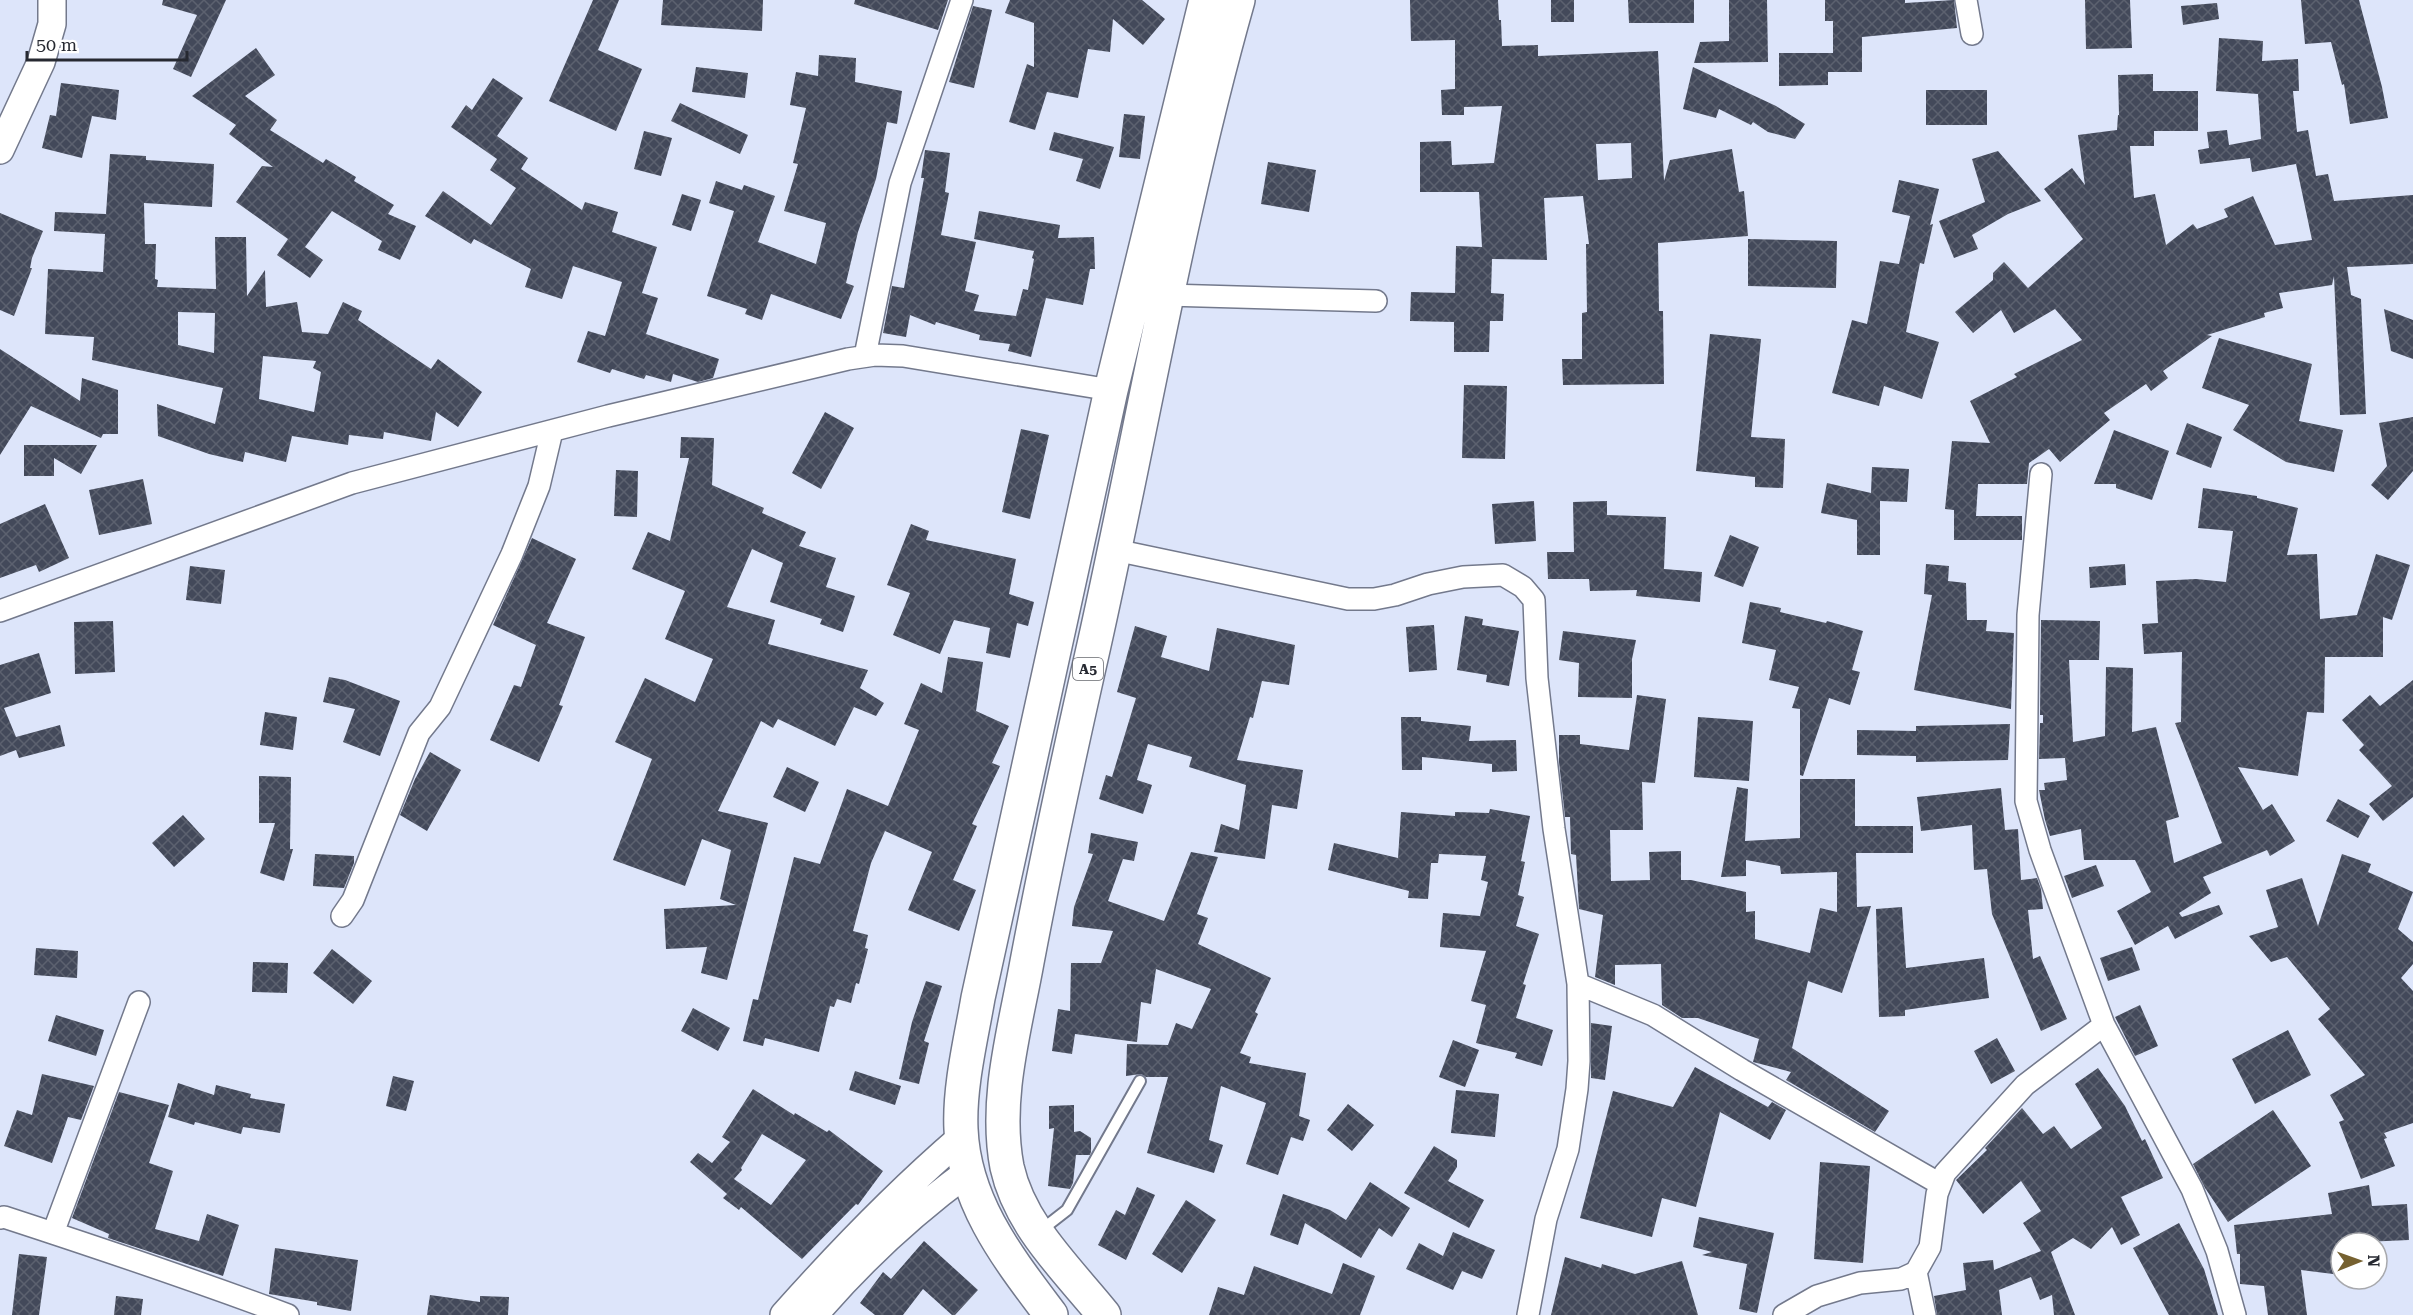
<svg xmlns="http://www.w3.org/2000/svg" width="2413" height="1315" viewBox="0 0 2413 1315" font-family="'Roboto Serif',serif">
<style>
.building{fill:url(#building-cross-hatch);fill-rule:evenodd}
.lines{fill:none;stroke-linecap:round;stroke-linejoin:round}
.service-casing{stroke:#73798c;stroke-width:14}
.minor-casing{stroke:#73798c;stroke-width:24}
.tertiary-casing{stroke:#73798c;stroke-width:30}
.trunk-casing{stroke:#73798c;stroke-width:36}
.service{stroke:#fff;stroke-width:10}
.minor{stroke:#fff;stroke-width:21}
.tertiary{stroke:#fff;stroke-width:27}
.trunk{stroke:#fff;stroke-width:33}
.labels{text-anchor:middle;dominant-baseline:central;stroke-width:6;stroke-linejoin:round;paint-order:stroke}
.shield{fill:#fff;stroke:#67696f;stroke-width:1.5}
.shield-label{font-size:14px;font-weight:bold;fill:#262931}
</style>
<defs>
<pattern id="building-cross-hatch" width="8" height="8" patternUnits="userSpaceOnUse" patternTransform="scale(1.5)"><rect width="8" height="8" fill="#43495a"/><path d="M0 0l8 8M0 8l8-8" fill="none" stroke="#5c616f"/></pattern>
</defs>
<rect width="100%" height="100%" fill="#dde5fa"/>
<!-- building -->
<path class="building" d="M163 0H226L191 77 173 69 197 15 162 5Z
M593 0H619L598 50 642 69 616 131 549 101Z
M663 0H763L762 31 661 25Z
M855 0H948L938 30 854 4Z
M1010 0H1142L1165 19 1143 45 1113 19 1110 52 1088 49 1078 98 1047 92 1035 130 1009 122 1027 64 1034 67V23L1005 13Z
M1410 0H1498L1499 20H1501L1502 46 1538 45V56L1658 51 1664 181 1670 160 1732 149 1739 192 1744 191 1748 236 1658 243 1659 311H1663L1664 384 1563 385 1562 359H1582V313L1587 312 1586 244H1589L1583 196 1544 198 1547 260 1492 259 1491 293 1504 294 1503 321H1490L1489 352H1454V322L1410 321 1411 292 1455 293 1456 246 1482 247 1479 192H1420V142L1451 141 1452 165 1494 163 1502 106 1464 107V115H1442L1441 90 1455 89V40L1411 41ZM1631 143 1632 178 1598 180 1596 144Z
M1551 0H1574V22H1551Z
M1628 0H1694V23H1629Z
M1729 0H1767L1768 62 1694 63 1700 42 1729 41Z
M1825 0H1905V3L1954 0 1957 28 1862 37V72H1828V85L1779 86V53H1833V21H1825Z
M2085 0H2130L2132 48 2086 49Z
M2301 0H2359L2382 87 2388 118 2350 124 2344 84 2342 85 2331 42 2305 44Z
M2217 3 2219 19 2183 25 2181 6Z
M973 6 992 10 974 88 949 82Z
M2219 38 2263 41 2262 61 2298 59 2299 91H2293L2297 132 2308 130 2316 176 2328 174 2334 201 2413 195V264L2347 267 2351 295 2361 299 2366 414 2340 415 2334 276 2332 285 2279 293 2283 308 2264 313 2265 317 2207 335 2212 336 2163 371 2168 378 2151 391 2146 384 2104 413 2110 420 2060 462 2049 449 2029 463 2027 484H1978L1976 516H2022V540H1954V510L1945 509 1952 441 1990 443 1970 401 2017 377 2014 374 2082 340 2055 309 2014 333 2001 310 1973 333 1955 312 1993 280V273L2004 262 2028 288 2083 239 2044 189 2072 168 2085 185 2078 135 2117 130 2118 115H2119L2118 75 2153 74V91H2198V131H2154V146H2130L2134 198 2155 194 2166 245 2193 224 2197 229 2228 217 2224 209 2253 196 2275 245 2312 240 2296 164 2252 172 2250 158 2200 164 2198 150 2209 148 2207 132 2227 130 2229 145 2261 139 2258 94 2216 91Z
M256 48 275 75 245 96 277 120 270 130 323 163 326 159 356 177 354 181 394 205 388 214 416 226 400 260 378 250 382 241 332 211 305 247 323 260 310 278 277 255 288 239 236 202 262 166 273 167 229 134 236 125 192 96Z
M819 55 856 58 855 82 902 91 897 124 887 122 876 179 858 232 846 283 854 286 841 319 771 294 762 320 745 314 747 309 707 296 734 211 709 203 716 181 742 190 744 185 775 196 758 242 816 264 826 223 784 211 798 164 793 163 806 108 790 105 796 72 818 76Z
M696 67 748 73 745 98 692 92Z
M1693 67 1776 106 1805 124 1795 139 1768 132 1753 122 1751 125 1719 109 1716 118 1683 109Z
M493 78 523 98 497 136 528 158 521 169 582 210 585 202 618 212 612 232 657 247 642 293 658 298 646 334 719 359 713 378 698 382 673 374 671 382 646 375 644 379 612 369 610 373 577 362 588 331 605 336 622 282 573 266 562 299 525 287 531 269 474 239 471 244 425 216 443 191 491 225 516 188 490 170 497 159 451 127 466 105 472 110Z
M61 83 119 90 116 120 92 116 82 158 42 148 50 115 56 116Z
M1926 90H1987V125H1926Z
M680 103 748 135 740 154 671 121Z
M1124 114 1145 116 1140 159 1119 157Z
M644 131 672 138 661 176 634 169Z
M1054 132 1114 147 1100 189 1076 181 1083 159 1049 150Z
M925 150 950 153 945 192 949 193 941 235 976 242 965 291 979 295 974 311 1016 316 1023 289 1028 290 1034 259 1032 258 1034 251 974 239 979 211 1060 225 1058 238 1094 237 1095 269H1090L1083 305 1046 298 1031 357 1008 351 1010 344 979 340 980 335 936 322 935 325 910 315 906 337 883 333 892 286 904 288 924 178H921Z
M1998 151 2041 201 2008 214 1972 235 1978 249 1954 258 1939 221 1985 202 1972 159Z
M110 154 146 156V160L214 164 212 207 144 203 145 244H156L155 279 158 280 157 287 216 289 215 237H246L247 296 265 270 266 307 297 302 302 332 328 334 343 302 362 311 358 320 431 369 438 359 482 392 458 427 436 412 431 441 384 432 383 439 349 435 348 445 292 436 286 462 245 452 243 462 209 454 158 436 157 404 215 424 223 388 92 360 94 337 45 334 48 269 103 272 105 234 54 231 55 212 106 214ZM178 312 215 313 214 353 178 345ZM263 356 316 361 313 368 321 372 314 412 259 399Z
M1268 162 1316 170 1309 212 1261 204Z
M1899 180 1939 189 1930 225 1933 224 1924 264 1920 263 1906 332 1939 342 1922 399 1884 386 1879 406 1832 393 1852 320 1867 324 1880 261 1899 264 1910 216 1892 212Z
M682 194 701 200 691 231 672 225Z
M0 213 43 231 32 258 30 268H32L14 316 0 310Z
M1748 239 1837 241 1836 288 1748 286Z
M2384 309 2413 320V359L2391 351Z
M1710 334 1761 339 1751 437 1785 439 1783 488 1755 487V477L1696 471Z
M2219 338 2312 364 2299 421 2343 430 2334 472 2286 462 2233 430 2249 405 2202 388Z
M0 349 80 401 82 378 118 390V434H103L101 438 31 406 0 455Z
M1464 385 1507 386 1505 459 1462 458Z
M825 412 854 428 821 489 792 473Z
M2413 417V471L2388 500 2371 485 2387 466 2379 423Z
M2187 423 2222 437 2211 468 2176 454Z
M1021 429 1049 435 1030 519 1002 512Z
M2114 430 2169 451 2152 500 2116 488V484H2094Z
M681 437 714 438 712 485 764 508 762 513 806 532 799 546 836 558 826 587 855 596 843 632 820 624 822 619 770 602 783 563 752 549 727 607 775 620 768 644 868 670 860 688 884 703 876 716 854 707 835 746 778 719 773 728 761 721 718 811 768 823 727 980 701 973 707 947 666 949 664 909 736 905 720 899 731 850 702 839 685 886 613 860 652 759 615 742 645 678 695 702 713 659 665 639 685 591 632 569 648 532 670 541 689 458H680Z
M24 445H97L81 474 54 458V476H24Z
M1872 467 1909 469 1907 502 1880 501V555H1857V520L1821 513 1827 483 1871 493Z
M616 470 638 471 637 517 614 516Z
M143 479 152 524 99 535 89 490Z
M2203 488 2257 496V498L2298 508 2287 555 2317 554 2320 619 2357 615 2376 554 2410 565 2392 620 2383 617V657H2325L2324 713 2307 712 2298 776 2238 767 2263 810 2272 804 2295 841 2270 856 2267 850 2203 877 2211 893 2179 913 2182 917 2219 905 2223 914 2175 939 2168 926 2135 945 2117 911 2151 892 2135 860H2084L2081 829 2050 836 2045 820 2039 790H2045L2044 783 2067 780 2065 758 2039 759 2040 723H2043V715H2040L2041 620 2100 621 2099 660H2069L2073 742 2105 736 2106 667 2133 668 2132 732 2156 727 2179 817 2166 821 2174 863 2222 843 2175 723 2181 722 2182 652 2144 654 2142 624 2158 623 2156 581 2196 579 2226 582 2233 531 2198 528Z
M1534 501 1536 541 1495 544 1492 504Z
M1607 501V515L1666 517 1664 569 1702 572 1700 602 1636 596 1637 590 1590 591 1589 579H1548L1547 552H1574L1573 502Z
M45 504 69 558 39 572 36 565 0 578V524Z
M911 524 929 531 926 540 1016 559 1009 594 1034 602 1028 626 1017 623 1010 658 986 653 990 628 954 620 940 654 893 635 910 593 887 585Z
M1730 535 1759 547 1743 587 1714 576Z
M532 538 576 559 547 623 585 637 559 705 563 706 539 762 490 740 514 685 521 687 536 645 493 625Z
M1926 564 1949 566 1948 581 1966 583 1967 620H1987L1986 631 2014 633 2011 709 1914 690 1932 595 1924 594Z
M2125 564 2126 585 2090 588 2089 567Z
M190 566 225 570 221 604 186 600Z
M1750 602 1781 608 1780 612 1826 623 1827 621 1863 631 1852 670 1860 672 1850 705 1829 698 1803 776 1800 775V709L1792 708 1799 687 1769 680 1776 650 1742 643Z
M1465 616 1483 619 1482 625 1519 631 1509 686 1486 682 1487 675 1457 670Z
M113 621 115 672 75 674 74 622Z
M1434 625 1437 670 1409 672 1406 627Z
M1135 626 1167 636 1161 657 1209 671 1217 628 1295 645 1289 685 1262 681 1253 718 1250 717 1237 760 1303 770 1297 809 1272 805 1265 859 1214 852 1221 824 1239 830 1246 785 1189 767 1192 757 1148 744 1137 780 1152 785 1143 814 1099 799 1106 775 1112 777 1136 698 1117 692Z
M1563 631 1636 640 1632 659V698L1578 697 1579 663 1559 660Z
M39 653 51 693 4 708 16 737 60 725 65 746 19 758 16 750 0 756V665Z
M948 657 983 662 976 711 1009 726 992 763 1000 766 972 824 977 826 953 880 976 890 959 931 908 910 932 852 885 831 871 863 853 931 868 935 865 948 868 949 859 984 856 983 851 1003 837 999 834 1007 830 1006 819 1052 765 1038 763 1046 743 1041 753 999 758 1000 794 857 820 864 847 789 888 806 919 730 904 724 921 683 942 693Z
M329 677 345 680 400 701 380 756 343 742 355 709 323 702Z
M2413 680V797L2383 821 2369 804 2392 786 2359 750 2364 745 2342 720 2370 695 2380 706Z
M1637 695 1666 699 1655 783 1642 782 1643 830H1610L1611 881 1650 880 1649 852 1681 851V880H1691L1746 892V912L1755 911V939L1810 953 1820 908 1837 912V872L1781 874 1780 866 1746 860V876L1721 877 1737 787 1748 789 1745 841 1800 838V779H1855V826H1913V853H1856L1857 907 1871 906 1842 993 1808 981 1792 1048 1889 1111 1875 1132 1786 1080 1791 1072 1753 1062 1759 1039 1698 1018H1682L1662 1005 1661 964 1615 965V985L1595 977 1603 915 1579 909 1576 855 1571 854 1570 817H1565L1559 762V735H1580V744L1629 750Z
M265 712 297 717 293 750 260 745Z
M1401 717H1421V721L1471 726 1469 741 1516 740 1517 771 1492 772V764L1422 757V770H1402Z
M1698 717 1753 721 1749 781 1694 777Z
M2010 724 2008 760 1916 762V756L1857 755V730L1916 731V726Z
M430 752 461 770 427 831 400 815 415 779Z
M787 767 819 782 805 812 773 797Z
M259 776 291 777 290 849H293L284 881 260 873 275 823H259Z
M2001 788 2005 830 2018 829 2021 880 2037 878 2041 889 2043 909 2028 910 2033 959 2040 956 2067 1019 2041 1031 1992 914 1987 869 1974 870 1972 825 1921 831 1917 797Z
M2338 799 2370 816 2358 838 2326 821Z
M1490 809 1530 816 1521 861 1525 862 1518 895 1524 897 1516 926 1539 934 1523 984 1526 985 1516 1018 1553 1030 1542 1066 1515 1058 1517 1053 1476 1043 1486 1005 1471 1001 1486 951 1440 947 1443 913 1480 916 1488 882 1481 880 1486 856 1439 854 1438 863H1431L1428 899 1408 898 1409 891 1328 870 1334 843 1398 858 1401 812 1455 816V812L1489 813Z
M183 815 205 839 174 867 152 843Z
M1091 833 1138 842 1134 861 1123 859 1108 901 1164 921 1191 852 1218 857 1197 914 1208 918 1198 944 1271 978 1255 1012 1258 1014 1240 1053 1251 1057 1249 1063 1306 1073 1299 1116 1310 1120 1303 1141 1291 1137 1278 1175 1246 1164 1266 1103 1221 1086 1209 1140 1223 1145 1214 1173 1147 1153 1168 1077H1146L1141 1074 1126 1076 1127 1044 1168 1045 1176 1023 1192 1029 1211 989 1156 969 1151 1004 1141 1002 1137 1042 1075 1034 1072 1054 1052 1051 1058 1009 1070 1011 1071 963H1101L1113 931 1072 926 1074 907 1093 854 1088 853Z
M315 854 354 856V863L344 888 313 886Z
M2342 854 2371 864 2368 872 2413 892 2398 929 2413 942V964L2401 978 2413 991V1123L2384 1133 2387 1138 2384 1139 2395 1166 2361 1179 2339 1122 2344 1120 2330 1095 2365 1075 2318 1019 2330 1009 2287 957 2271 962 2249 936 2278 927 2266 890 2302 878 2318 926Z
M2096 865 2104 886 2072 898 2064 876Z
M1902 907 1906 968 1984 958 1989 998 1905 1010V1016L1879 1017 1876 909Z
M2132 947 2140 970 2108 981 2100 958Z
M36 948 78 951 77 978 34 975Z
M332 949 372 981 353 1004 313 973Z
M253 962 288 963 287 993 252 992Z
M926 981 942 986 924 1041 929 1043 919 1084 899 1079 912 1022Z
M2140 1005 2158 1046 2135 1056 2115 1017Z
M693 1008 730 1028 718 1051 681 1031Z
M56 1015 104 1030 96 1056 48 1041Z
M1591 1023 1612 1026 1605 1080 1591 1078Z
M2288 1030 2311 1075 2255 1104 2232 1059Z
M1997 1038 2015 1071 1991 1084 1974 1051Z
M1453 1040 1479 1050 1465 1087 1439 1077Z
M1695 1067 1768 1107 1772 1102 1786 1110 1770 1140 1720 1112 1696 1207 1662 1198 1652 1237 1580 1218 1613 1091 1673 1107Z
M2098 1068 2125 1106 2142 1141 2145 1139 2163 1178 2121 1197 2140 1235 2121 1245 2112 1227 2091 1249 2073 1238 2051 1252 2075 1315H2054L2052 1295 2040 1300 2031 1277 1999 1290 2002 1315H1937L1934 1296 1966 1290 1963 1263 1993 1260 1994 1270 2041 1251 2023 1223 2041 1211 2021 1181 1983 1214 1956 1180 1987 1150 1985 1148 2022 1108 2043 1134 2054 1126 2071 1149 2102 1128 2075 1084Z
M855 1071 901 1086 895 1105 849 1090Z
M42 1074 94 1086 81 1120 68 1117 52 1163 4 1146 17 1110 32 1115Z
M393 1076 414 1081 406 1111 386 1106Z
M178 1083 214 1095 216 1085 251 1094 250 1098 285 1104 280 1133 243 1127 241 1134 195 1122 194 1125 168 1117Z
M753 1089 794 1115 795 1113 827 1132 829 1130 883 1171 858 1205 856 1204 802 1259 741 1207 739 1210 723 1198 727 1194 690 1162 698 1153 712 1163 730 1142 722 1137ZM762 1134 806 1160 771 1205 734 1179 742 1170 741 1168Z
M1456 1090 1499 1094 1495 1137 1451 1133Z
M119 1092 169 1105 149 1163 173 1171 155 1229 199 1241 207 1214 239 1225 223 1276 108 1238 109 1234 72 1218Z
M1348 1104 1374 1125 1352 1151 1327 1130Z
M1074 1105V1132L1080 1131 1091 1138V1152L1090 1155H1076L1073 1183 1070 1189 1048 1186 1054 1128 1049 1129V1106Z
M2273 1110 2311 1166 2228 1222 2205 1188 2193 1164Z
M1434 1146 1457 1160V1167L1448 1181 1484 1200 1469 1228 1404 1193Z
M1820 1162 1870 1166 1863 1263 1814 1259Z
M1370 1182 1410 1208 1392 1237 1379 1228 1361 1258 1305 1223 1298 1245 1270 1235 1283 1194 1330 1210 1346 1220Z
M2369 1185 2372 1206 2407 1204 2409 1240 2341 1243V1275L2301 1270 2307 1315H2268L2264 1286 2240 1284V1254H2237L2234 1225 2332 1214 2328 1193Z
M1137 1187 1155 1195 1126 1260 1098 1245 1116 1210 1125 1215Z
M1186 1200 1216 1220 1182 1273 1152 1254Z
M1699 1217 1774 1233 1757 1313 1739 1309 1747 1264 1702 1255 1712 1252 1693 1247Z
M2179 1223 2204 1269 2218 1315H2169L2133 1248Z
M1453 1232 1495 1250 1482 1279 1462 1271 1453 1290 1406 1269 1419 1243 1443 1256Z
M924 1241 978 1290 955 1315H952L923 1289 903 1315H875L860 1303 883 1272 891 1279Z
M275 1248 358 1260 351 1311 317 1305V1302L269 1294Z
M19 1254 47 1257 39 1315H12Z
M1565 1257 1601 1268 1602 1264 1635 1274 1682 1261 1698 1315H1551Z
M1343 1263 1375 1276 1360 1315H1209L1218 1287 1244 1295 1254 1266 1332 1294Z
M430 1295 480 1302V1296L509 1297 508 1315H427Z
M116 1296 143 1299 141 1315H114Z"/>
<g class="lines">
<defs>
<path id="service" d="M1040 1231 1067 1210 1140 1081"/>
<path id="minor" d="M1966 0 1972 34
M1167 295 1376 301
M865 356 900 183 962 0
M2041 474 2028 615 2026 801 2040 850 2104 1025 2192 1189 2217 1251 2235 1315
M1115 550 1348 599H1374L1395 595 1428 584 1463 577 1503 575 1523 587 1534 600 1537 678 1554 829 1578 984 1579 1061 1577 1089 1568 1149 1546 1219 1528 1315
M0 611 352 483 608 416 848 359 875 355 903 356 1111 390
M342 916 353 900 419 733 440 707 512 554 539 486 552 431
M1578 984 1653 1015 1742 1070 1940 1184
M0 1218 4 1217C99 1248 194 1280 288 1315
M53 1233 139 1002
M1916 1272 1925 1315
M1784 1315 1817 1296 1860 1283 1901 1279 1916 1272 1930 1247 1937 1194 1945 1173 2025 1085 2104 1025"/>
<path id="tertiary" d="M0 150 41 62 52 24V0
M784 1315C840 1252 898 1192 962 1137
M814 1315C860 1261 911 1214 968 1172"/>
<path id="trunk" d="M1051 1315C1009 1259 964 1203 961 1129 959 1087 971 1039 978 998L1111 390 1206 0
M1104 1315C1068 1270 1020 1226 1007 1167 994 1099 1015 1029 1027 962 1047 856 1070 751 1094 645 1142 430 1178 212 1238 0"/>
</defs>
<!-- service casing -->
<use href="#service" class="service-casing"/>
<!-- minor casing -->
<use href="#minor" class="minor-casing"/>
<!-- tertiary casing -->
<use href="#tertiary" class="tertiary-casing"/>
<!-- trunk casing -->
<use href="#trunk" class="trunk-casing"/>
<!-- service -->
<use href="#service" class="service"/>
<!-- minor -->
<use href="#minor" class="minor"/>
<!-- tertiary -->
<use href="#tertiary" class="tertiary"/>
<!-- trunk -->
<use href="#trunk" class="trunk"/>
</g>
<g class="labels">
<!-- shield labels -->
<rect class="shield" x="1073" y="658" width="30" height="22" rx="4.5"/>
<g class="shield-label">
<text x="1088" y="669">A5</text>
</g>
</g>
<!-- north arrow -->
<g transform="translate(2359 1261) rotate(89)"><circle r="28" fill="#ffffff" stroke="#a8a9ad" stroke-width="1.5"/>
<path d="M0-4.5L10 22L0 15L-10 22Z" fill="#766130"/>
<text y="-9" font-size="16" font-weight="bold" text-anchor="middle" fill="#262931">N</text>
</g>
<!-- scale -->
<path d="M27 51v9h160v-9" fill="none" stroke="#262931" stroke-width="3"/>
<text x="36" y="51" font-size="18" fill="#262931" stroke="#ffffff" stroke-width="4.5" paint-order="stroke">50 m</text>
</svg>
